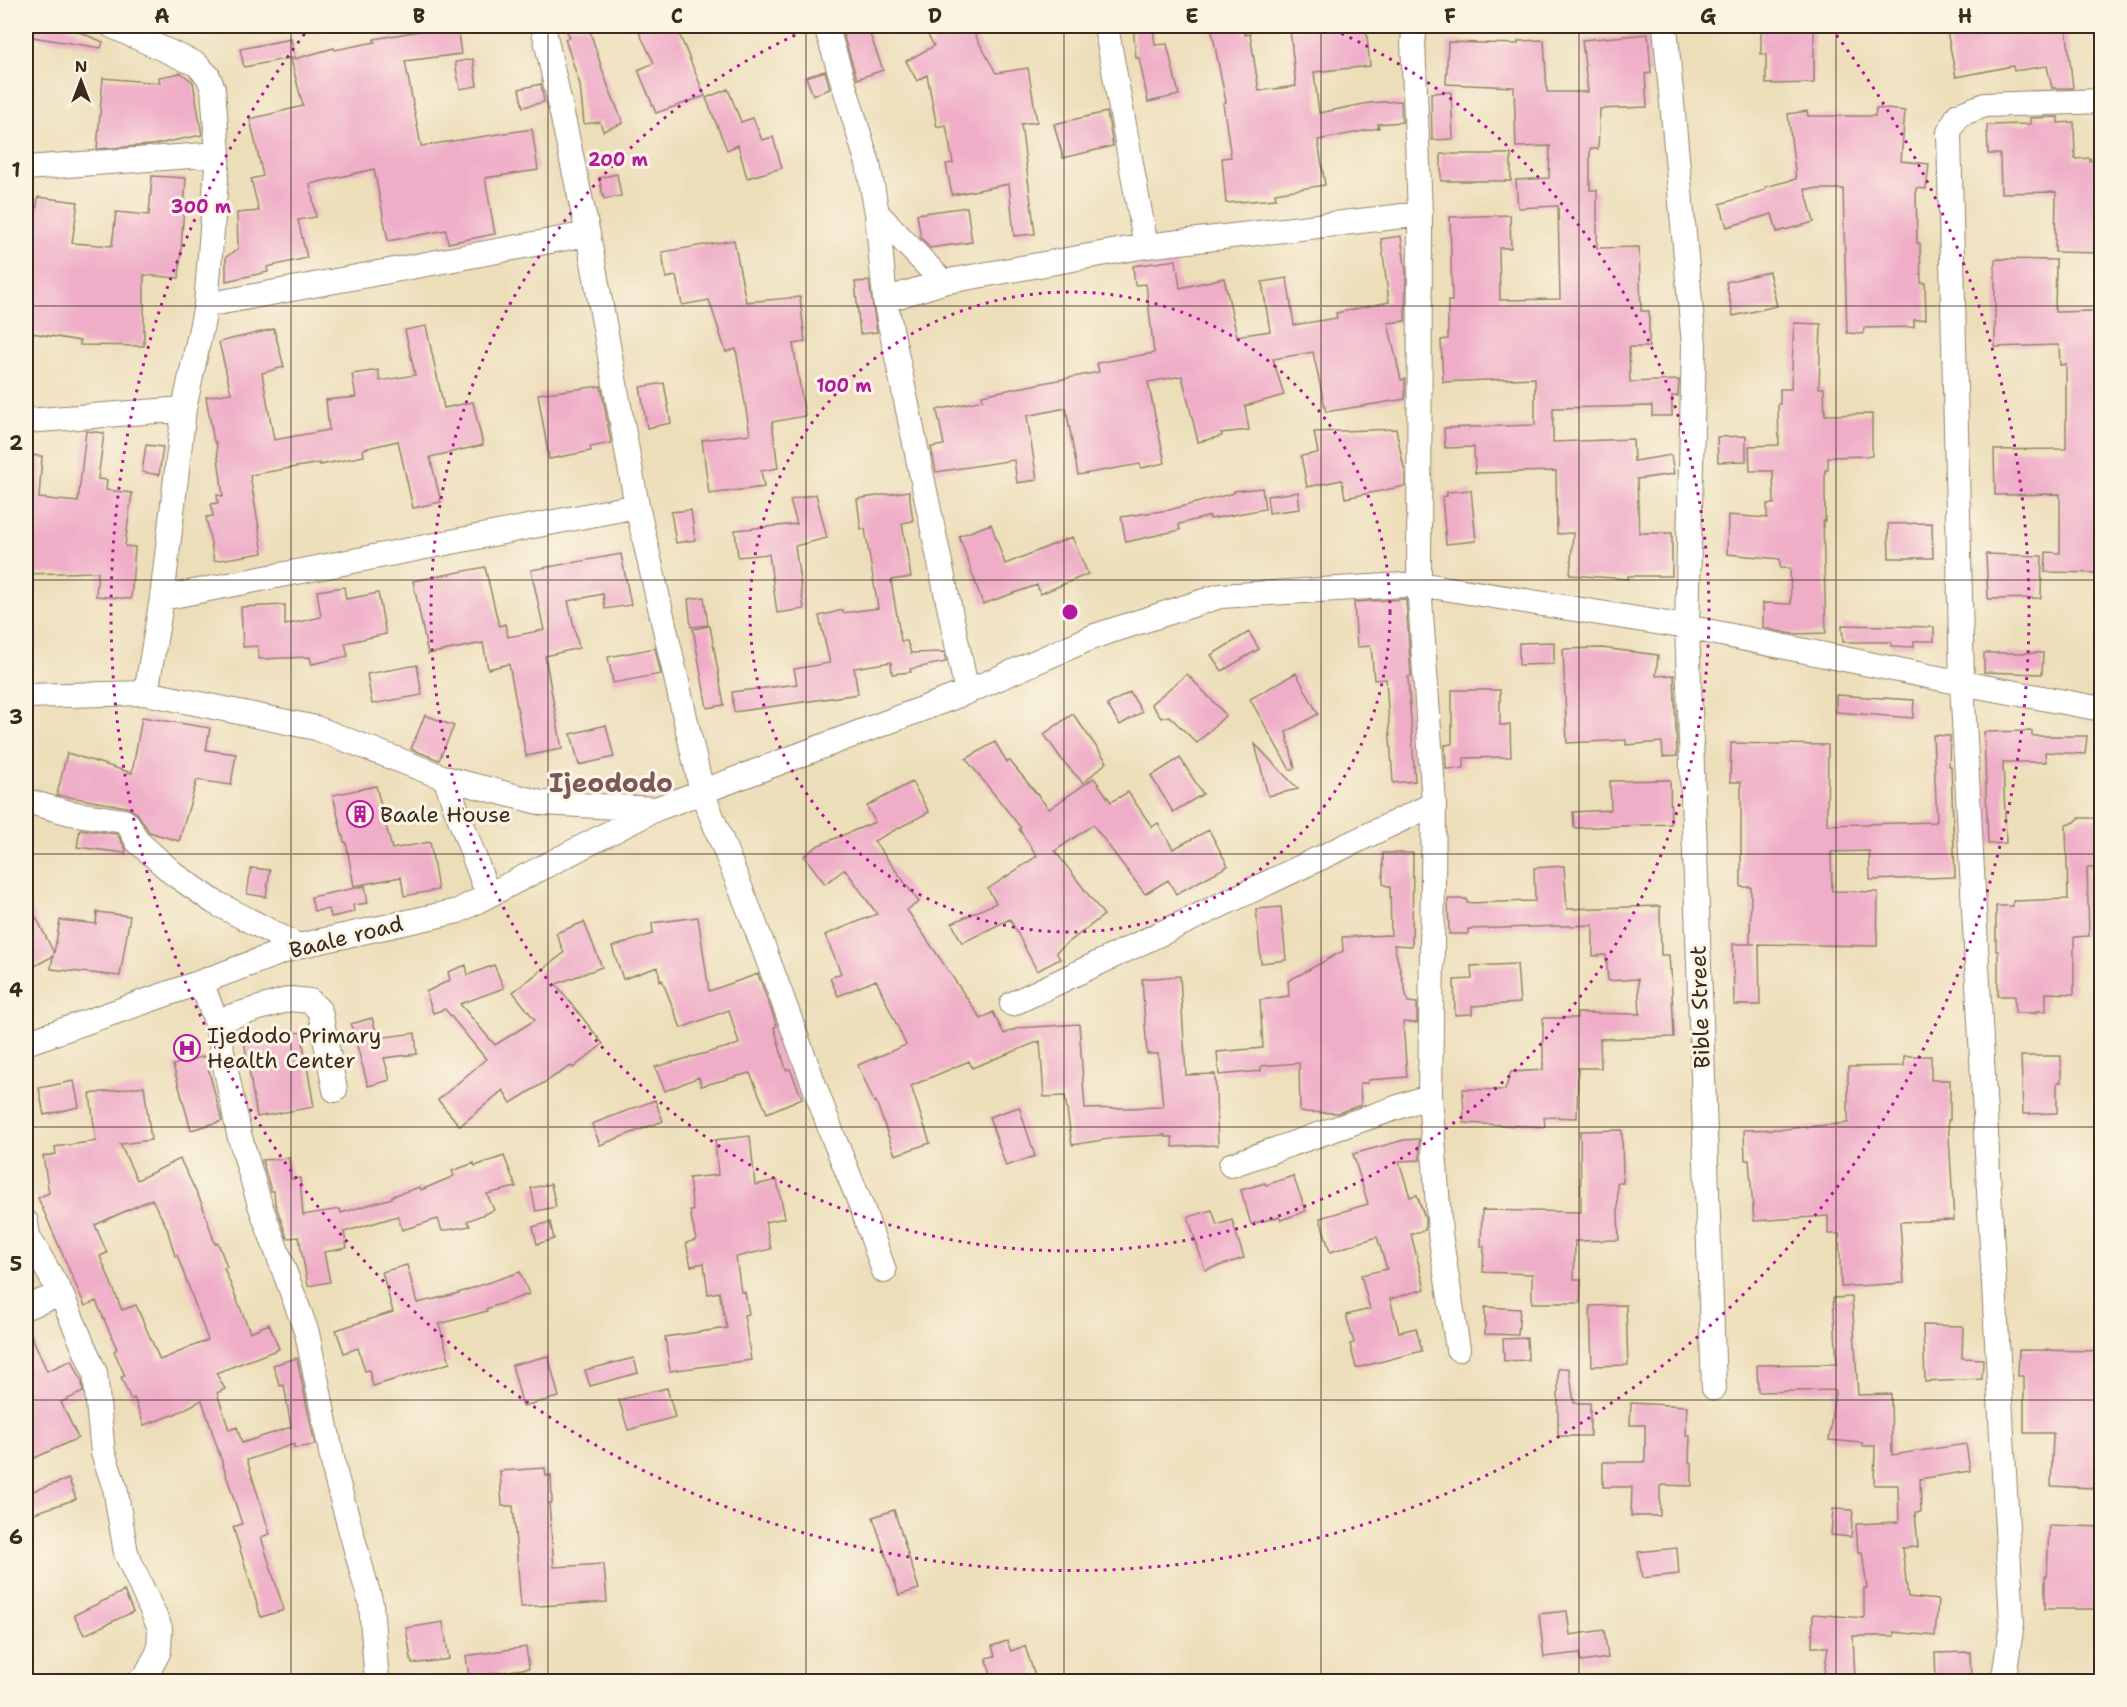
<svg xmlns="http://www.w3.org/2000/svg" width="2127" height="1707" viewBox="0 0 2127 1707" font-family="'Shantell Sans',sans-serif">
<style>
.building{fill:#efadc8;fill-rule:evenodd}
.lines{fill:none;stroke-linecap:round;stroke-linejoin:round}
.minor-casing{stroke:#94846c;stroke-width:26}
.minor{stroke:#fff;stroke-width:24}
.grid{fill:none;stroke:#3b2a1e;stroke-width:1.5;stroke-opacity:0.55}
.ring{fill:none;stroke:#b5179e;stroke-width:3;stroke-dasharray:3 6}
.labels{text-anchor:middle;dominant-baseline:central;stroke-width:6;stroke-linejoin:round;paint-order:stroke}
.poi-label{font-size:22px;fill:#3b2a1e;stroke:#fcf5e5;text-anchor:start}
.street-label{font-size:22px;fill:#3b2a1e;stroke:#fcf5e5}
.quarter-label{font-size:26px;font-weight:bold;fill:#7a585a;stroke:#fcf5e5}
.centre{fill:#b5179e;stroke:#fcf5e5;stroke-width:3}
.ring-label{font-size:18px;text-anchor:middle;font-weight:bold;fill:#b5179e;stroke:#fcf5e5;stroke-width:6;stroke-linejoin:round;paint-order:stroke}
.neatline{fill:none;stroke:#3b2a1e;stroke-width:2}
.grid-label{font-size:20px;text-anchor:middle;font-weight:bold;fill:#3b2a1e}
</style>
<rect width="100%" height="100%" fill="#fcf5e5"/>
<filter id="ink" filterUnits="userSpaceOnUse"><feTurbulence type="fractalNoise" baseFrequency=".0167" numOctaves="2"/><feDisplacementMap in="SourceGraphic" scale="12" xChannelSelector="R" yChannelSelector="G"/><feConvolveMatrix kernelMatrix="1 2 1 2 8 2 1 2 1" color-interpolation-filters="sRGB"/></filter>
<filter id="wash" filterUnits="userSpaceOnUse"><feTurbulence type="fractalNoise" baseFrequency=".008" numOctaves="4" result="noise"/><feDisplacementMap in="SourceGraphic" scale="24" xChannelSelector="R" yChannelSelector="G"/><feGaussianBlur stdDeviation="1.35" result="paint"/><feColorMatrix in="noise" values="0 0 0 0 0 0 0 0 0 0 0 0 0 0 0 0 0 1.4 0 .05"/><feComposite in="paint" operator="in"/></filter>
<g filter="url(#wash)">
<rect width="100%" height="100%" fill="#eddeba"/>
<g id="blocks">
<!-- building -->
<path class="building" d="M26 26H65L103 42 101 48 26 36Z
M430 26H457L461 54 405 61 421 146 532 129 538 170 485 178 495 234 448 243 446 230 388 241 374 169 310 184 316 217 298 220 307 258 267 267 268 272 226 281V257L238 249 237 213 259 211 251 179 263 176 250 119 303 106 291 60 334 48 335 50 375 42 374 39 430 29Z
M564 26H585L588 32 590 31 605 78 623 123 603 131 600 122 584 124 580 85 565 39 570 37Z
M636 26H676L705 96 656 113 638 70 654 63Z
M857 26H867L883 70 857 79 842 31Z
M923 26H970L996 73 1028 68 1037 122 1021 124 1035 234 1014 236 1009 184 952 195 946 164 953 163 946 125 937 127 927 75 917 81 906 61 934 46Z
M1133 26H1153L1155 45 1167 44 1179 95 1148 102 1139 58H1136Z
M1211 26H1244L1245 35 1250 34 1259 91 1296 86 1290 30 1329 26H1366L1370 66 1314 72 1319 113 1369 103 1401 101 1402 122 1378 124 1379 128 1318 140 1325 185 1275 193 1276 199 1226 203 1222 158 1231 157 1223 103 1226 102Z
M1946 26H2066L2073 88H2052L2047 66 2014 71 2013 66 1956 77Z
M1761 29H1814V83L1766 84V54H1761Z
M1648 34 1651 73 1645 74 1647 107 1600 109 1598 149H1590V190H1597V248L1639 247 1641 311H1649V347H1629L1630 382 1679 380 1678 396H1672V416H1652V406L1553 408V442L1633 439 1634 461 1671 455 1674 474 1637 479 1639 533H1672V576H1628V579L1570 575 1573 533 1557 534 1556 471 1475 473 1474 447 1445 448 1444 428 1535 425V378L1443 382 1441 340 1448 339V301H1452L1450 217 1510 215 1511 248H1499L1500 300 1560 299 1558 206 1518 208 1516 180 1549 178 1550 146 1516 147 1514 87 1446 84 1448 42 1518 44V41L1544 40 1547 92H1588L1582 40Z
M291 39 295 57 244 67 240 49Z
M473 59 477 86 460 89 455 62Z
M825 71 830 89 813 95 806 77Z
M181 73 193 82 202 135 152 145 97 149 103 78 160 83 159 77Z
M541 84 544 102 523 107 519 89Z
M728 89 741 122 753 118 762 140 773 137 782 168 747 178 738 145 727 150 706 98Z
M1451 92 1453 139 1432 140 1431 93Z
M1876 108 1905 111 1901 161 1929 164 1926 189 1916 188 1917 243H1920L1921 283H1925L1926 319 1914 320V327L1864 328 1863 334 1847 333 1843 189H1805L1814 222 1777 232 1772 214 1727 227 1720 204 1765 190V187L1796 179 1788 114 1807 111 1808 116H1875Z
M1107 112 1113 146 1063 158 1054 124Z
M2058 117V123L2074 122 2075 159 2090 158V161L2102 160V253L2055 252 2056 192 2001 193 2000 154H1988L1987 125 2030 124V118Z
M1441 154H1511V181H1441Z
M617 174 621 196 604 199 599 178Z
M152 176 186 178 179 278 144 275V346L80 345V341L26 332V290L38 197 78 202 72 243 112 246 116 212 149 215Z
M967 207 972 242 930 248 921 238 917 214Z
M1401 236 1406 273 1405 321 1388 323 1401 380 1405 379V399L1326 412 1313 352 1273 359 1284 395 1245 406 1249 430 1221 433 1222 436 1198 442 1182 376 1148 382 1165 463 1141 468 1140 464 1078 475 1066 408 1027 416 1037 480 1017 483 1014 460 936 472 931 447 944 445 937 410 983 400 982 395 1099 372 1097 363 1154 353 1146 284 1135 285 1133 266 1176 260 1180 288 1224 278 1237 336 1270 331 1262 282 1287 278 1294 325 1337 318 1336 313 1389 302 1381 239Z
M734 240 746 302 800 297 805 342 793 344 805 416 772 422 778 468 761 471 764 487 709 494 702 440 750 434 736 349 726 352 709 300 682 305 676 276 666 278 662 252Z
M1995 259 2056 260 2055 312 2094 311 2095 340H2102V478L2096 479 2097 553H2100L2099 573 2045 572 2046 552 2060 553V494L1995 495 1994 450 2066 449V364L2060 365 2059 345 1995 347Z
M1769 272 1777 306 1733 316 1726 282Z
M869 281 877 332 860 334 855 282Z
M1794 323 1821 324 1819 388H1824L1825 415 1872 414V456L1828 457V470H1825V521H1823L1826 633 1792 634 1763 628V603L1791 604 1790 568H1780V559L1727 554 1728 515 1767 518V504H1774L1773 471H1750L1749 446 1779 445 1778 404H1780V389H1791Z
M426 326 444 408 473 402 483 445 430 457 441 502 413 508 398 441 363 449 364 456 320 465V463L250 475 263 553 214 561 206 517 213 516 211 504 218 503 217 495 223 496 216 442H214L206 397 231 393 219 342 274 329 284 367 262 373 274 440 329 430 326 400 356 397 352 374 378 370 380 381 415 375 405 330Z
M664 383 671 423 647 428 640 387Z
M601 386 611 443 590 447 591 451 549 459 538 394Z
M1396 429 1405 473V486L1345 498 1342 480 1307 487 1301 456 1318 453 1314 432Z
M86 431 104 433 98 479 107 480 106 490 132 493 125 546 135 547 131 599 96 596 98 572 26 574V455L42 456 39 498 78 502Z
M1746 436V461L1718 462 1717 437Z
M146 445 163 447 159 475 142 472Z
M1262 488 1265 509 1210 519V516L1179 524 1180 530 1126 542 1121 517 1169 510 1234 493V491Z
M1471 490 1476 541 1446 544 1442 497 1447 496V492Z
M909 491 913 521 902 523 911 577 891 580 901 641H907L911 653 944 652 946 662 910 669 911 672 892 674 891 662 854 668 858 694 734 712 732 692 797 684 794 669 830 663 819 616 843 610V613L878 608 865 529H861L857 499Z
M1298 492 1300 509 1269 513 1267 496Z
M816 494 827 538 795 546 804 609 777 613 769 554 738 557 735 530 797 524 790 500Z
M691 510 695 540 676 543 671 512Z
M1932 523 1933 558H1889L1888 524Z
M991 524 1005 564 1072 537 1088 574 1040 594 1037 585 983 604 959 536Z
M621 554 631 605 605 609 603 594 568 601 579 648 545 656 562 749 526 756 509 664 488 669 483 643 428 654 413 581 485 567 499 626 505 624 508 637 544 630 531 570Z
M1986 554 2042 556 2041 598 1988 599Z
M344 587 346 599 378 593 386 634 345 643 348 656 312 664 310 657 259 659 258 646 243 647 241 607 285 605V625L321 617 317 591Z
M704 597 708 625 691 627 688 599Z
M1406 599 1411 676 1408 677 1415 781 1393 783 1386 679 1374 680 1371 646 1357 647 1354 602Z
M1842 625 1934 627V641H1914V647L1891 646V642H1843Z
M710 626 724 705 707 708 693 629Z
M1249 632 1259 649 1222 671 1211 655Z
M1554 642V664L1519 665V643Z
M655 648 661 674 613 683 608 657Z
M1602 648 1658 655 1656 676 1674 675 1677 756 1663 757 1662 742 1626 745V740L1567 743 1563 649Z
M1984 653H2043L2042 674 1984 672Z
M417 665 422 695 372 704 367 674Z
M1296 673 1318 714 1286 732 1295 768 1290 770 1250 699Z
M1187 674 1226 715 1197 743 1169 716 1161 718 1151 704Z
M1452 690H1500V725H1510L1511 757 1464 758V768L1446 769 1445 745 1452 744Z
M1130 692 1142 712 1120 725 1107 705Z
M1836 695 1914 700 1913 718 1836 712Z
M1073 714 1107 762 1083 783 1062 760 1044 734Z
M425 715 454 726 439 760 411 749Z
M142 717 210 728 206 750 236 754 231 785 197 780 179 841 149 832 137 813 127 807 57 795 67 753 132 773Z
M606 725 614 757 579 765 571 734Z
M2032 731V736H2087L2085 754 2045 752 2046 762H2003L2006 843 1988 844 1984 732Z
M1933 735 1950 736 1949 766H1951L1955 877 1870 880 1869 851 1831 852 1832 891 1878 892 1877 946 1759 944 1760 1005H1734L1733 944H1755H1750L1751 887H1741V782H1730L1731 743 1828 745 1827 825 1935 822 1937 821Z
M995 742 1007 762 1010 761 1049 809 1094 778 1111 802 1128 792 1152 827 1158 823 1173 849 1209 830 1228 866 1176 894 1168 880 1145 894 1093 825 1055 851 1104 915 1056 952 1060 959 1037 971 1010 919 962 943 952 923 996 903 988 889 1037 856 1019 829 1021 828 966 759Z
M1255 744 1298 789 1268 796Z
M1180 758 1203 794 1173 812 1151 776Z
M1670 780 1671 824 1574 828 1573 812 1611 810 1610 781Z
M912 782 929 812 874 841 919 902 907 910 981 1019 993 1012 1004 1034 1018 1028 1079 1024 1085 1109 1163 1107 1158 1054H1147L1142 979 1180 976 1186 1075 1215 1074 1218 1145 1173 1147 1172 1137H1165V1135L1121 1137 1072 1145 1065 1096 1044 1097 1040 1041 972 1068 969 1061 911 1086 930 1143 895 1155 876 1101 874 1102 858 1065 906 1045 876 980 838 996 830 978 841 973 825 935 877 914 845 869 825 884 804 856 819 845 875 822 867 806Z
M376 786 392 849 430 842 438 890 404 896 401 877 354 886 346 842H344L333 795Z
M2079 818H2098V823H2102V868H2087L2089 936 2074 937V994L2046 993V1011H2036V1013H2015V996H1998V951H1996V906H2013V901L2068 899 2066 825 2075 822Z
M80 829 117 834 126 849 125 853 77 847Z
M1383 853H1413L1412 946 1394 945 1408 1002 1417 1003V1023L1403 1022 1407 1077 1368 1080V1083H1360L1361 1105 1338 1113 1300 1112 1299 1063 1261 1066V1071L1219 1075 1217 1052 1263 1048 1260 1000 1289 996 1288 981 1343 951 1342 937 1391 935 1390 887 1383 884Z
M1564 866 1567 909 1660 906 1661 955H1669L1670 970H1671L1674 1037 1600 1039 1601 1068H1578L1577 1118 1544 1117 1545 1127 1464 1123 1463 1089 1505 1090 1511 1072 1543 1070V1018H1577V1013L1640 1014 1638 979 1608 981 1606 955 1593 956V925L1468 929V934H1449L1448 899H1467V903L1535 901 1534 868Z
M251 868 270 870 266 897 247 894Z
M365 886 368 903 353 905 354 912 331 917 329 909 314 911 311 897Z
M26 897 54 953 60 920 96 924 97 912 130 916 120 976 51 969 53 956 35 966 26 950Z
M1281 907 1286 960 1261 963 1256 909Z
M698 917 709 991 758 974 777 1026 774 1027 786 1070 790 1069 802 1098 767 1113 750 1073 701 1086 699 1077 665 1091 655 1067 739 1044 729 1010 681 1028 662 980 660 981 658 967 623 979 612 947 653 934 652 923Z
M584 922 602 967 556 984 603 1044 573 1068 571 1066 511 1103 503 1090 460 1126 438 1100 486 1059 445 1009 433 1013 426 992 450 980 448 972 466 965 468 975 494 965 504 988 460 1004 495 1045 535 1020 513 992 564 953 556 933Z
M1517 964 1520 1003 1472 1006V1014L1455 1015 1454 980 1472 979 1471 966Z
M372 1018 378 1038 415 1033 417 1054 384 1058 390 1080 368 1086 351 1024Z
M301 1032 314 1107 257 1117 244 1041Z
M205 1056 222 1121 191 1130 173 1065Z
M1904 1056H1931V1080H1950V1120H1948L1954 1220 1900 1222 1904 1283 1841 1287 1839 1234H1828V1216L1754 1221 1749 1160H1745L1744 1130 1784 1129 1848 1123V1067L1904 1066Z
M2021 1056H2061V1082H2057V1113L2023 1114Z
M74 1081 79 1107 44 1115 39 1088Z
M144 1086 151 1140 120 1144 137 1180 180 1159 202 1204 215 1244 218 1243 227 1267 224 1268 250 1332 269 1324 279 1349 216 1373 225 1389 217 1393 229 1430 237 1427 242 1443 291 1427 284 1385 280 1386 273 1365 297 1358 315 1445 294 1448V1444L247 1460 270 1534 261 1537 284 1610 261 1617 233 1527 242 1524 202 1400 173 1415 144 1425 134 1398 131 1400 121 1377 125 1376 114 1351 117 1349 96 1301 85 1306 38 1198 49 1193 43 1156 56 1154 55 1147 96 1141 90 1094ZM152 1199 167 1228 175 1256 177 1255 208 1340 160 1360 136 1305 122 1310 100 1256 107 1253 95 1225Z
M655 1100 663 1121 600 1145 592 1124Z
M1019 1107 1035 1156 1006 1166 989 1117Z
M1622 1130 1623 1183H1617L1619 1240 1575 1241 1574 1279H1581L1580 1303H1532V1274L1483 1272 1484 1246H1481L1482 1210 1581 1212 1580 1131Z
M750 1136 755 1185 777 1180 785 1218 765 1222 771 1249 736 1257 741 1292H745L749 1314 744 1315 751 1360 670 1371 665 1337 727 1328 719 1292 708 1294 704 1263 691 1266 686 1243 696 1240 690 1211H693L689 1178 718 1175 715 1140Z
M1419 1139 1420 1160 1399 1161 1410 1197 1417 1195 1425 1218V1230L1411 1234 1425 1289 1390 1299 1399 1332 1416 1328 1422 1351 1356 1368 1350 1344 1354 1343 1346 1315 1370 1309 1361 1275 1387 1269 1377 1237 1330 1252 1320 1218 1368 1204 1353 1154 1404 1140Z
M504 1156 516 1187 487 1194 494 1210 467 1221 470 1226 442 1231 438 1219 402 1230 398 1216 344 1232 347 1248 324 1252 330 1282 308 1286 299 1237 287 1238 275 1203 274 1191H271L262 1160 289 1158 291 1179 300 1178 303 1215 340 1209 341 1213 392 1198V1196L420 1187 421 1190 454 1176 452 1171 474 1163 475 1166Z
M1293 1176 1306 1211 1281 1220 1279 1217 1251 1224 1241 1190 1265 1183 1266 1185Z
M551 1184 556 1207 536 1211 531 1188Z
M1212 1210 1217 1225 1232 1220 1244 1258 1205 1270 1188 1217Z
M550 1222 554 1239 537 1244 533 1227Z
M407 1265 417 1303 452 1295 520 1272 529 1294 486 1309 487 1311 439 1324 450 1363 373 1386 369 1370 365 1371 358 1348 344 1353 336 1330 393 1312 382 1272Z
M1852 1297 1858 1395 1891 1394 1892 1455 1966 1444 1970 1471 1920 1479 1921 1512H1915L1918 1547 1902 1548 1908 1597 1938 1600 1935 1636 1894 1632V1636H1853L1855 1679 1823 1681 1828 1647H1812L1813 1614 1864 1618V1588H1867L1862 1552 1858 1553 1856 1524 1899 1522 1898 1485H1874L1875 1446H1862V1443L1829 1440 1835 1390 1758 1392 1757 1365 1837 1364 1833 1298Z
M1626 1305 1628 1365 1592 1366 1590 1306Z
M1485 1307 1520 1309 1518 1335 1485 1334Z
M26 1323 47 1371 72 1360 82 1382 83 1392 61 1402 78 1438 26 1462Z
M1923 1325 1963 1326 1962 1358 1983 1359 1982 1379 1925 1382Z
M1527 1338 1528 1360 1504 1361 1503 1339Z
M2019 1350 2102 1351V1430H2097L2094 1488 2051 1486 2053 1433H2024V1376H2018Z
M548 1356 559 1397 523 1406 512 1365Z
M634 1358 638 1373 590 1386 585 1370Z
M1569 1368 1574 1403H1590V1436H1558V1369Z
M667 1388 675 1417 628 1430 619 1400Z
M1631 1403 1687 1406 1686 1435H1690L1689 1463H1692V1486L1662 1485 1660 1487V1516H1631L1632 1487H1603V1462H1645V1425H1630Z
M545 1468 546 1476 551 1475 552 1503H549L554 1567 604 1564 607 1602 521 1607 513 1506H502L500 1471Z
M69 1479 76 1499 26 1516V1493Z
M1833 1509 1853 1510 1851 1537 1831 1535Z
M894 1510 919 1589 899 1595 873 1517Z
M2049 1525 2102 1527V1609H2045V1576H2047Z
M1677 1548 1679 1574 1642 1578 1638 1552Z
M124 1591 133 1612 84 1635 74 1615Z
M1567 1611 1570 1635 1604 1630 1608 1658 1581 1662 1579 1653 1544 1657 1539 1614Z
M443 1622 449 1659 412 1664 406 1628Z
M1007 1641 1011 1651 1025 1646 1037 1682H993L986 1658 995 1656 992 1646Z
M526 1647 529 1668 469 1677 466 1656Z
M1970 1652 1971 1680H1936L1935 1653Z"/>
</g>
</g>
<g filter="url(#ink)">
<use href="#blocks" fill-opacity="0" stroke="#94846c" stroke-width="1.5"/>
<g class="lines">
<defs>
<path id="minor" d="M112 26 196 64 208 76 213 89 218 154 206 305 184 409 162 598 146 693
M543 26 588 234 637 506 702 792 754 922 834 1139 863 1210 884 1271
M826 26 868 164 877 213 885 300 967 692
M1106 26 1146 246
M1415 26 1413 42 1420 214 1419 584 1434 804 1430 1096 1440 1234 1458 1349
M1665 26 1694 345 1687 627 1714 1388
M26 168 218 154
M877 213 943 282
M885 300 943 282 1146 246 1420 214
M206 305 588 234
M26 421 184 409
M162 598 637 506
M26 696 146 693 316 728 445 778 542 803 656 809 967 692 1095 636 1220 596 1419 584 1687 627 1962 683 2102 709
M445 778 488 895
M26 801 70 813 124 821 128 824 137 841 174 874 214 902 298 946
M201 982 216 1021 239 1134 260 1205 307 1333 336 1477 371 1604 377 1682
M1012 1004 1434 804
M216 1021 290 999 310 1001 320 1011 335 1090
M26 1043 201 982 298 946 458 911 654 810
M1231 1165 1430 1096
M26 1222 28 1236 61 1294 95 1373 103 1453 115 1488 126 1553 160 1628 159 1651 145 1677 138 1682
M26 1307 61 1294
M1998 1682 2004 1677 2012 1623 1962 683 1949 132 1958 115 1985 105 2102 101"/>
</defs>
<!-- minor casing -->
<use href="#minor" class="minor-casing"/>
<!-- minor -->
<use href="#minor" class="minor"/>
</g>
</g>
<!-- grid -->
<path class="grid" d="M291 26V1682M548 26V1682M806 26V1682M1064 26V1682M1321 26V1682M1579 26V1682M1836 26V1682M26 306H2102M26 580H2102M26 854H2102M26 1127H2102M26 1400H2102"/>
<!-- distance rings -->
<g class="ring">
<circle cx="1070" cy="612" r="320"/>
<path d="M1325 26A639 639 0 1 1 815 26"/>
<path d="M1831 28A959 959 0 1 1 309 28"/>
</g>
<!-- icons -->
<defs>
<symbol id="building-ring" viewBox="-11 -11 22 22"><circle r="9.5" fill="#fcf5e5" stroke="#b5179e" stroke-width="1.5"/><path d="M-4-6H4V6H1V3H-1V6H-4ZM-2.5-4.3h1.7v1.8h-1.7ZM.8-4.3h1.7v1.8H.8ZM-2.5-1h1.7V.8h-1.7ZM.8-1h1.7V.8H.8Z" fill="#b5179e"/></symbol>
<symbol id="hospital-ring" viewBox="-11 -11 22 22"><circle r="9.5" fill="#fcf5e5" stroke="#b5179e" stroke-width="1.5"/><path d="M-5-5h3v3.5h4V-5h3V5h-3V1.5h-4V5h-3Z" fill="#b5179e"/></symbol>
</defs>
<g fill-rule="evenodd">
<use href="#building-ring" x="345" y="799" width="30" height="30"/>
<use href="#hospital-ring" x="172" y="1033" width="30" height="30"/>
</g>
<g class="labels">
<!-- poi labels -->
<g class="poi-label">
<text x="380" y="814">Baale House</text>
<text x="207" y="1035">Ijedodo Primary<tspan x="207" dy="25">Health Center</tspan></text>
</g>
<!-- street labels -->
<g class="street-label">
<text transform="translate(346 937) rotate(-14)">Baale road</text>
<text transform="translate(1700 1007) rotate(-92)">Bible Street</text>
</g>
<!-- quarter labels -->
<g class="quarter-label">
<text x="611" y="782">Ijeododo</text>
</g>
</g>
<circle cx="1070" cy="612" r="9" class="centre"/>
<g class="ring-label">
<text x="618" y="166">200 m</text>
<text x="201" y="213">300 m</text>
<text x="844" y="392">100 m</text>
</g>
<!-- margin -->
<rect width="2127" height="1707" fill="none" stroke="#fcf5e5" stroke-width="66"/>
<!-- north arrow -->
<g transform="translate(81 81)" stroke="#fcf5e5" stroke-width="4.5" paint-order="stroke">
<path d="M0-4.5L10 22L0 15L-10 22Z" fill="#3b2a1e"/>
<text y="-9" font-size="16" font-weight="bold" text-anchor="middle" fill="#3b2a1e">N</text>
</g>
<rect x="33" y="33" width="2061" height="1641" class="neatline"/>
<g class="grid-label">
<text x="162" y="23">A</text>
<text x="419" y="23">B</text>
<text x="677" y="23">C</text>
<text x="935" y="23">D</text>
<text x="1192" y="23">E</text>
<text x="1450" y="23">F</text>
<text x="1708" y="23">G</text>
<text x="1965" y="23">H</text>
<text x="16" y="177">1</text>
<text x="16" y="450">2</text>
<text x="16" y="724">3</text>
<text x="16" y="997">4</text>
<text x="16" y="1271">5</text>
<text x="16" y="1544">6</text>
</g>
</svg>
